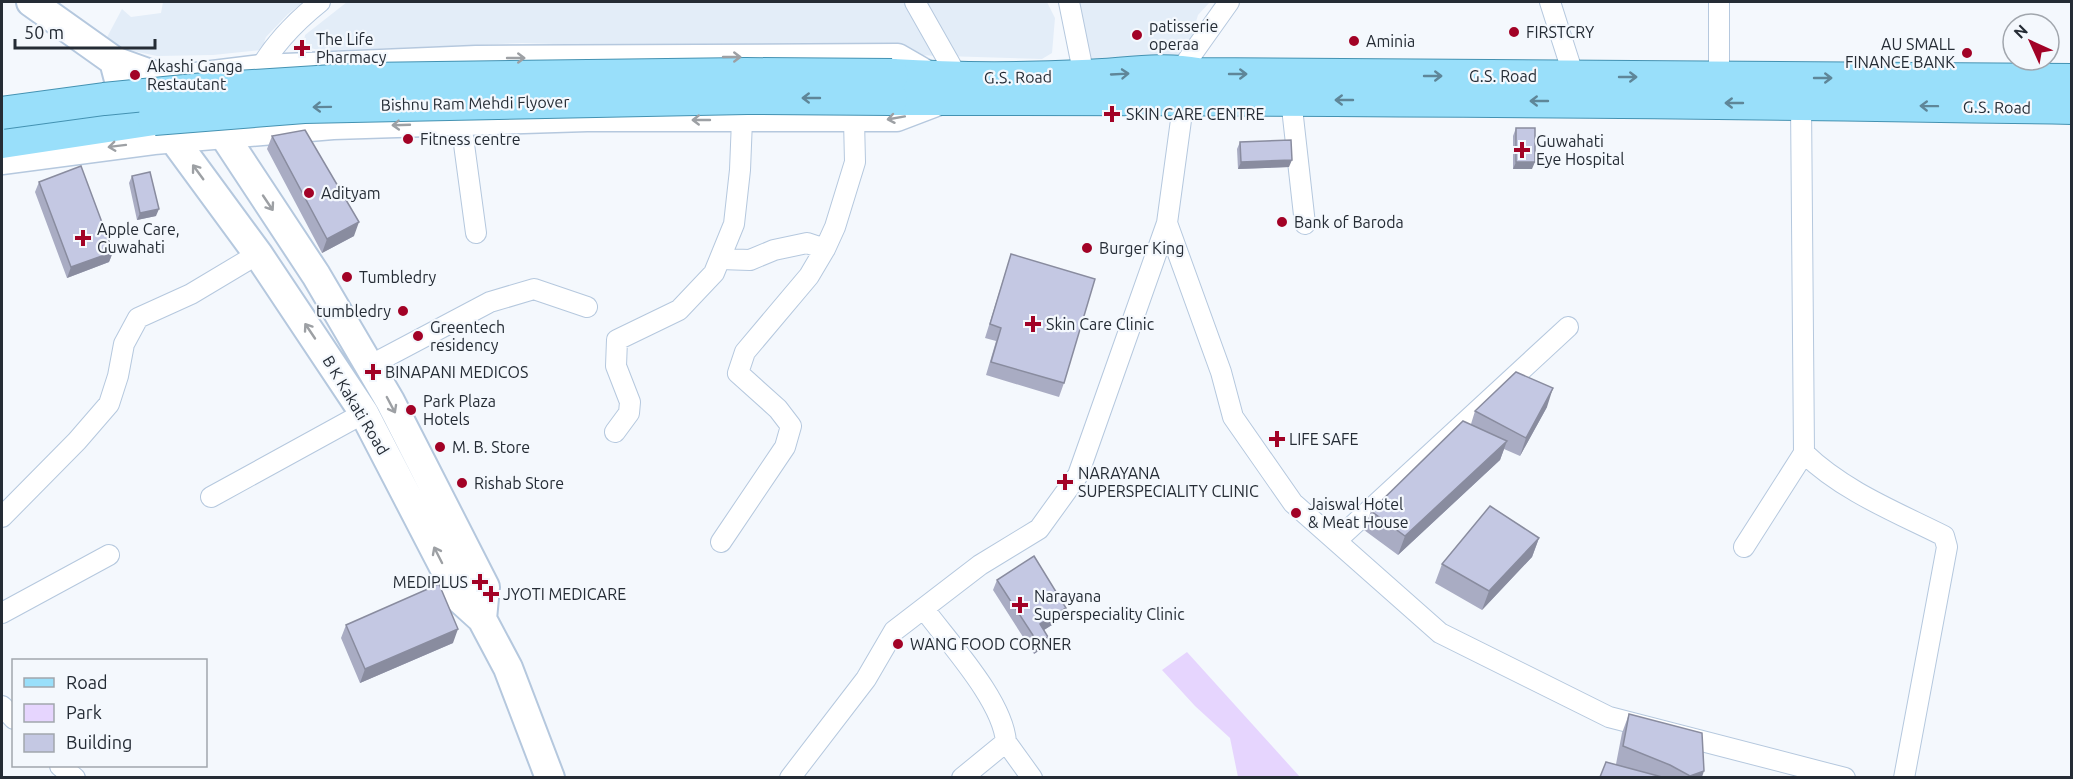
<svg xmlns="http://www.w3.org/2000/svg" width="2073" height="779" viewBox="0 0 2073 779" font-family="Ubuntu,sans-serif">
<style>
.built{fill:#e3edf8}
.green{fill:#e6d5fe}
.lines{fill:none;stroke-linecap:round;stroke-linejoin:round}
.minor-casing{stroke:#b5c8de;stroke-width:22}
.tertiary-casing{stroke:#b5c8de;stroke-width:27}
.secondary-casing{stroke:#b5c8de;stroke-width:32}
.primary-casing{stroke:#4492b2;stroke-width:34}
.minor{stroke:#fff;stroke-width:20}
.tertiary{stroke:#fff;stroke-width:24}
.secondary{stroke:#fff;stroke-width:28}
.primary{stroke:#99dffa;stroke-width:32}
.primary-bridge-casing{stroke:#4492b2;stroke-width:34;stroke-linecap:butt}
.primary-bridge{stroke:#99dffa;stroke-width:32}
.wall{fill:#a9acc3}
.shaded-wall{fill:#898c9f}
.building{fill:#c4c8e3;stroke:#898c9f;stroke-width:1.5}
.oneway{stroke:#9da0a4}
.oneway2{stroke:#5f8698}
.poi-dot{fill:#a20226;stroke:#f4f8fd;stroke-width:2}
.labels{text-anchor:middle;dominant-baseline:central;stroke-width:4.5;stroke-linejoin:round;paint-order:stroke}
.poi-label{font-size:16px;fill:#252c35;stroke:#f4f8fd;text-anchor:start}
.street-label{font-size:16px;fill:#252c35;stroke:#f4f8fd}
</style>
<rect width="100%" height="100%" fill="#f4f8fd"/>
<!-- built -->
<path class="built" d="M163 2H304L288 14 266 37 261 50 213 55 157 56 119 48 105 41 122 9 131 17 161 13Z
M347 2H1047L1055 18 1052 53 1042 59 522 43 322 51 303 46 305 35Z
M1074 2H1210L1198 15 1188 49 1181 62 1090 63Z"/>
<!-- green -->
<path class="green" d="M1187 652 1300 777H1238L1230 738 1195 706 1162 670Z"/>
<g class="lines">
<defs>
<path id="minor" d="M915 2 958 78
M1069 2 1084 76
M1550 2 1574 77
M1180 71 1229 2
M256 76C271 47 295 22 320 2
M1719 77V2
M1291 99 1305 224
M1801 103 1804 453C1843 491 1896 512 1944 536L1947 547 1904 778
M461 122 476 233
M1167 223 1221 372 1233 417 1293 503 1440 633 1609 717 1845 778
M720 259 750 260 774 250 807 243 825 249
M369 366 490 302 534 289 587 307
M615 432 629 413 630 402 616 366 617 340 679 310 714 273 734 224 740 170 742 120
M211 497 364 413
M2 517 77 441 109 404 118 376 124 344 138 318 191 294 258 254
M1336 541 1568 327
M721 542 785 447 791 426 778 409 738 373 745 352 809 276 825 249 835 227 855 162 854 120
M1744 547 1804 453
M924 609C950 644 1003 701 1006 742L962 778
M2 613 109 555
M2 706 14 719
M1006 742 1032 778
M60 766 75 778
M790 778 866 679 894 631 980 565 1039 529 1078 475 1167 223 1184 98"/>
<path id="tertiary" d="M180 77 261 67 476 58 898 56 931 75
M2 162 154 142 333 127 587 119H897L939 103"/>
<path id="secondary" d="M31 2 114 61 164 79 203 110 225 137 316 275 390 401 485 587 482 619
M114 61 120 84 175 141 258 254 364 413 461 600 482 619 508 668 550 778"/>
<path id="primary" d="M892 75C955 79 1020 79 1083 76 1121 75 1160 67 1197 74L2072 80
M891 99C1284 99 1678 101 2072 108
M2 142 154 119"/>
</defs>
<!-- minor casing -->
<use href="#minor" class="minor-casing"/>
<!-- tertiary casing -->
<use href="#tertiary" class="tertiary-casing"/>
<!-- secondary casing -->
<use href="#secondary" class="secondary-casing"/>
<!-- primary casing -->
<use href="#primary" class="primary-casing"/>
<!-- minor -->
<use href="#minor" class="minor"/>
<!-- tertiary -->
<use href="#tertiary" class="tertiary"/>
<!-- secondary -->
<use href="#secondary" class="secondary"/>
<!-- primary -->
<use href="#primary" class="primary"/>
<defs>
<path id="primary-bridge" d="M2 113 104 99 205 89 364 79 746 74 892 75
M154 119 304 107 747 98 891 99"/>
</defs>
<!-- primary-bridge casing -->
<use href="#primary-bridge" class="primary-bridge-casing"/>
<!-- primary-bridge -->
<use href="#primary-bridge" class="primary-bridge"/>
</g>
<!-- wall -->
<path class="wall" d="M1516 128 1532 169H1513V136Z
M272 136 354 236 322 253 267 149Z
M1240 142 1289 167 1238 169 1237 149Z
M132 176 156 216 137 220 129 183Z
M39 182 113 252 109 262 67 278 35 192Z
M1011 254 1064 383 1059 397 986 375 996 341 985 338Z
M1547 407 1520 456 1504 449 1500 460 1398 555 1364 530 1371 511 1471 424 1475 411Z
M1539 538 1532 557 1482 610 1435 583 1442 564Z
M997 580 1066 608 1063 618 1044 630 1048 637 1044 647 1034 654 993 590Z
M346 625 453 643 360 683 341 638Z
M1629 714 1702 777H1600L1616 764 1622 733Z"/>
<!-- shaded-wall -->
<path class="shaded-wall" d="M1292 160 1289 167 1238 169 1241 162Z
M1516 162H1535L1532 169H1513Z
M159 209 156 216 137 220 140 213Z
M359 222 354 236 322 253 327 239Z
M113 252 109 262 67 278 71 267Z
M1553 388 1547 407 1520 456 1526 438Z
M1507 441 1500 460 1398 555 1405 536Z
M1539 538 1532 557 1482 610 1489 591Z
M1066 608 1063 618 1036 635 1040 624Z
M458 629 453 643 360 683 365 669Z
M1048 637 1044 647 1034 654 1038 643Z
M1704 771 1702 777H1690V776Z"/>
<!-- building -->
<path class="building" d="M1516 128H1535V162H1516Z
M305 130 359 222 327 239 272 136Z
M1291 140 1292 160 1241 162 1240 142Z
M81 166 113 252 71 267 39 182Z
M150 172 159 209 140 213 132 176Z
M1011 254 1095 279 1064 383 991 362 1001 328 990 324Z
M1516 372 1553 388 1526 438 1475 411Z
M1463 421 1507 441 1405 536 1371 511Z
M1490 506 1539 538 1489 591 1442 564Z
M1034 556 1066 608 1040 624 1048 637 1038 643 997 580Z
M439 584 458 629 365 669 346 625Z
M1629 714 1702 733 1704 771 1690 776 1670 765 1623 746Z
M1606 762 1662 777H1600Z"/>
<!-- one-way arrows -->
<defs><path id="oneway-shaft" d="M-6 0H5M1.5-3L5.5 0L1.5 3" fill="none" stroke-width="1.6" stroke-linecap="round" stroke-linejoin="round" transform="scale(1.5)"/></defs>
<g class="oneway">
<use href="#oneway-shaft" transform="translate(732 57)"/>
<use href="#oneway-shaft" transform="translate(516 58)"/>
<use href="#oneway-shaft" transform="translate(896 118) rotate(170)"/>
<use href="#oneway-shaft" transform="translate(701 120) rotate(-180)"/>
<use href="#oneway-shaft" transform="translate(401 125) rotate(178)"/>
<use href="#oneway-shaft" transform="translate(117 146) rotate(173)"/>
<use href="#oneway-shaft" transform="translate(198 172) rotate(-126)"/>
<use href="#oneway-shaft" transform="translate(268 203) rotate(56)"/>
<use href="#oneway-shaft" transform="translate(310 331) rotate(-124)"/>
<use href="#oneway-shaft" transform="translate(391 405) rotate(62)"/>
<use href="#oneway-shaft" transform="translate(438 555) rotate(-117)"/>
</g>
<g class="oneway2">
<use href="#oneway-shaft" transform="translate(1120 74) rotate(-3)"/>
<use href="#oneway-shaft" transform="translate(1238 74)"/>
<use href="#oneway-shaft" transform="translate(1433 76)"/>
<use href="#oneway-shaft" transform="translate(1628 77)"/>
<use href="#oneway-shaft" transform="translate(1823 78)"/>
<use href="#oneway-shaft" transform="translate(811 98) rotate(-180)"/>
<use href="#oneway-shaft" transform="translate(1344 100) rotate(-180)"/>
<use href="#oneway-shaft" transform="translate(1539 101) rotate(-180)"/>
<use href="#oneway-shaft" transform="translate(1734 103) rotate(-180)"/>
<use href="#oneway-shaft" transform="translate(1929 106) rotate(-179)"/>
<use href="#oneway-shaft" transform="translate(322 107) rotate(179)"/>
</g>
<!-- markers -->
<g class="poi-dot">
<circle cx="1514" cy="32" r="6"/>
<circle cx="1137" cy="35" r="6"/>
<circle cx="1354" cy="41" r="6"/>
<path d="M299 39h6v6h6v6h-6v6h-6v-6h-6v-6h6z"/>
<circle cx="1967" cy="53" r="6"/>
<circle cx="135" cy="75" r="6"/>
<path d="M1109 105h6v6h6v6h-6v6h-6v-6h-6v-6h6z"/>
<circle cx="408" cy="139" r="6"/>
<path d="M1519 141h6v6h6v6h-6v6h-6v-6h-6v-6h6z"/>
<circle cx="309" cy="193" r="6"/>
<circle cx="1282" cy="222" r="6"/>
<path d="M80 229h6v6h6v6h-6v6h-6v-6h-6v-6h6z"/>
<circle cx="1087" cy="248" r="6"/>
<circle cx="347" cy="277" r="6"/>
<circle cx="403" cy="311" r="6"/>
<path d="M1030 315h6v6h6v6h-6v6h-6v-6h-6v-6h6z"/>
<circle cx="418" cy="336" r="6"/>
<path d="M370 363h6v6h6v6h-6v6h-6v-6h-6v-6h6z"/>
<circle cx="411" cy="410" r="6"/>
<path d="M1274 430h6v6h6v6h-6v6h-6v-6h-6v-6h6z"/>
<circle cx="440" cy="447" r="6"/>
<path d="M1062 473h6v6h6v6h-6v6h-6v-6h-6v-6h6z"/>
<circle cx="462" cy="483" r="6"/>
<circle cx="1296" cy="513" r="6"/>
<path d="M477 573h6v6h6v6h-6v6h-6v-6h-6v-6h6z"/>
<path d="M488 585h6v6h6v6h-6v6h-6v-6h-6v-6h6z"/>
<path d="M1017 596h6v6h6v6h-6v6h-6v-6h-6v-6h6z"/>
<circle cx="898" cy="644" r="6"/>
</g>
<g class="labels">
<!-- poi labels -->
<g class="poi-label">
<text x="1149" y="26">patisserie<tspan x="1149" dy="18">operaa</tspan></text>
<text x="1526" y="32">FIRSTCRY</text>
<text x="316" y="39">The Life<tspan x="316" dy="18">Pharmacy</tspan></text>
<text x="1366" y="41">Aminia</text>
<text x="1955" y="44" text-anchor="end">AU SMALL<tspan x="1955" dy="18">FINANCE BANK</tspan></text>
<text x="147" y="66">Akashi Ganga<tspan x="147" dy="18">Restautant</tspan></text>
<text x="1126" y="114">SKIN CARE CENTRE</text>
<text x="420" y="139">Fitness centre</text>
<text x="1536" y="141">Guwahati<tspan x="1536" dy="18">Eye Hospital</tspan></text>
<text x="321" y="193">Adityam</text>
<text x="1294" y="222">Bank of Baroda</text>
<text x="97" y="229">Apple Care,<tspan x="97" dy="18">Guwahati</tspan></text>
<text x="1099" y="248">Burger King</text>
<text x="359" y="277">Tumbledry</text>
<text x="391" y="311" text-anchor="end">tumbledry</text>
<text x="1046" y="324">Skin Care Clinic</text>
<text x="430" y="327">Greentech<tspan x="430" dy="18">residency</tspan></text>
<text x="385" y="372">BINAPANI MEDICOS</text>
<text x="423" y="401">Park Plaza<tspan x="423" dy="18">Hotels</tspan></text>
<text x="1289" y="439">LIFE SAFE</text>
<text x="452" y="447">M. B. Store</text>
<text x="1078" y="473">NARAYANA<tspan x="1078" dy="18">SUPERSPECIALITY CLINIC</tspan></text>
<text x="474" y="483">Rishab Store</text>
<text x="1308" y="504">Jaiswal Hotel<tspan x="1308" dy="18">&amp; Meat House</tspan></text>
<text x="468" y="582" text-anchor="end">MEDIPLUS</text>
<text x="503" y="594">JYOTI MEDICARE</text>
<text x="1034" y="596">Narayana<tspan x="1034" dy="18">Superspeciality Clinic</tspan></text>
<text x="910" y="644">WANG FOOD CORNER</text>
</g>
<!-- street labels -->
<g class="street-label">
<text x="1503" y="76">G.S. Road</text>
<text transform="translate(1018 77) rotate(-1)">G.S. Road</text>
<text transform="translate(475 103) rotate(-1)">Bishnu Ram Mehdi Flyover</text>
<text transform="translate(1997 107) rotate(1)">G.S. Road</text>
<text transform="translate(356 405) rotate(59)">B K Kakati Road</text>
</g>
</g>
<!-- border -->
<rect width="2073" height="779" fill="none" stroke="#252c35" stroke-width="6"/>
<!-- legend -->
<rect x="12" y="659" width="195" height="108" fill="#f4f8fd" stroke="#a1a6ad" stroke-width="1.5"/>
<rect x="24" y="678" width="30" height="9" fill="#99dffa" stroke="#a1a6ad" stroke-width="1.5"/>
<text x="66" y="689" font-size="18" fill="#252c35">Road</text>
<rect x="24" y="704" width="30" height="18" fill="#e6d5fe" stroke="#a1a6ad" stroke-width="1.5"/>
<text x="66" y="719" font-size="18" fill="#252c35">Park</text>
<rect x="24" y="734" width="30" height="18" fill="#c4c8e3" stroke="#a1a6ad" stroke-width="1.5"/>
<text x="66" y="749" font-size="18" fill="#252c35">Building</text>
<!-- north arrow -->
<g transform="translate(2031 42) rotate(315)"><circle r="28" fill="#f4f8fd" stroke="#a1a6ad" stroke-width="1.5"/>
<path d="M0-4.5L10 22L0 15L-10 22Z" fill="#a20226"/>
<text y="-9" font-size="16" font-weight="bold" text-anchor="middle" fill="#252c35">N</text>
</g>
<!-- scale -->
<path d="M15 39v9h140v-9" fill="none" stroke="#252c35" stroke-width="3"/>
<text x="24" y="39" font-size="18" fill="#252c35" stroke="#f4f8fd" stroke-width="4.5" paint-order="stroke">50 m</text>
</svg>
